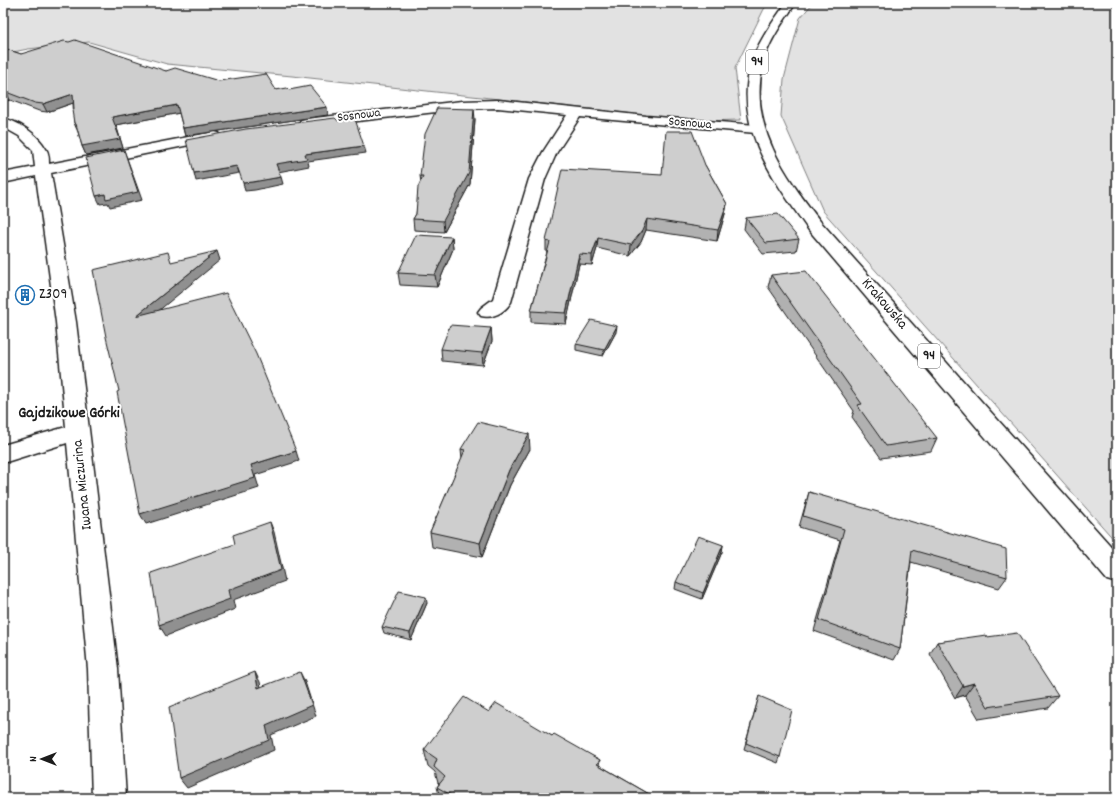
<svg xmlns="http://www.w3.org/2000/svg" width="1120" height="801" viewBox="0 0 1120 801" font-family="Dekko,sans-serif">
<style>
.green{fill:#e2e2e2;stroke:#7f7f7f}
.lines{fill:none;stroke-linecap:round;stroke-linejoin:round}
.minor-casing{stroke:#1c1c1c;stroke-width:3}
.major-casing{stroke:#1c1c1c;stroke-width:3}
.minor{fill:#fff;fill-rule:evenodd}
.major{fill:#fff;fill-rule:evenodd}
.wall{fill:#b1b1b1;stroke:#1c1c1c}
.shaded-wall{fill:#909090;stroke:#1c1c1c}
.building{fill:#cecece;stroke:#1c1c1c}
.labels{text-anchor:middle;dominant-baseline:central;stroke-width:4;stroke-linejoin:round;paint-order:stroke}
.far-street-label{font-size:13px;fill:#1c1c1c;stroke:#fff}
.shield{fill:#fff;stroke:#606060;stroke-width:1}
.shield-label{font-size:14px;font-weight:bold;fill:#1c1c1c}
.poi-label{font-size:15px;fill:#1c1c1c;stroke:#fff;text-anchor:start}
.street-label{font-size:15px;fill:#1c1c1c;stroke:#fff}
.neighbourhood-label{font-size:16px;font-weight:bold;fill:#1c1c1c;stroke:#fff}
</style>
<rect width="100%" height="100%" fill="#fff"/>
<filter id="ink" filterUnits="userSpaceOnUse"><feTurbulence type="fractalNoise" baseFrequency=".025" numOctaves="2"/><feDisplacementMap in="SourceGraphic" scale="8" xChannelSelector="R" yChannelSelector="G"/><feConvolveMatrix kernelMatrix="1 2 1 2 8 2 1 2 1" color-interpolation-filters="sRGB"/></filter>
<g filter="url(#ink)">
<!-- green -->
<path class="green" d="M3 3H770L764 9 735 68 741 120 697 121 292 76 167 64 89 42 28 49 3 54Z
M813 3H1117V543L823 211 781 116 784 79 800 18Z"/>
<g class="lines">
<defs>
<path id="minor" d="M498 100 646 116 756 125 761 126 763 129 761 132 756 133 580 117 557 152 545 179 511 302C505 312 493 319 481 316L478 312 481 308 493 299 529 179 543 152 567 115 498 108 462 109 306 127 301 126 299 123 301 120 306 119 462 101Z
M3 118C19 122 38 134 46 149 49 153 49 159 49 164L214 132 219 133 221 136 219 139 214 140 51 173 76 322 118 669 126 798H92L88 669 67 443 3 463V445L66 427 56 322 36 176 3 183V173L35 167 33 150 19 136 3 127Z"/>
<path id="major" d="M786 3H796C783 22 768 42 763 64 748 126 785 175 820 221L1117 553V583L1107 580 808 229C774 180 733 127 751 64 758 41 773 22 786 3Z"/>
</defs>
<!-- minor casing -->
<use href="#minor" class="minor-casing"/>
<!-- major casing -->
<use href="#major" class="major-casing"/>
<!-- minor -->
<use href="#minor" class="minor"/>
<!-- major -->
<use href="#major" class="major"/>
</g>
<!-- wall -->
<path class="wall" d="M3 48 21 54 166 71 219 81 276 90H289L328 115 185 136 179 113 116 125 123 148 86 155 82 146 78 132 74 123 73 103 47 112 39 111 10 100 3 102Z
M475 119 470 184 444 232 414 230 413 219 416 214 421 182 420 176Z
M705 165 727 204 725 214 717 241 646 230 641 242 630 256 597 248 592 265 579 264 566 324 531 322V311L547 252H546V241L662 175Z
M746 218 799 239 796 251 763 254 744 229Z
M452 237 453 249 437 287 400 285 398 273Z
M771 275 937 438 931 451 881 458 852 417 854 411 768 287Z
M491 328 492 341 483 365 442 361 441 349Z
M616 332 603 356 576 350V344Z
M461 449H530L510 485 482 557 432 547 430 532 462 458Z
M809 492 1007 577 999 588 911 562 900 649 894 660 814 631 840 540 799 527Z
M723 545 722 552 702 599 675 589 676 582Z
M427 603 411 640 384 633 382 627Z
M987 637 1058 696 1048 708 979 719 965 695 955 698 930 654 937 642Z
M759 696 780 757 778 763 744 749Z
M489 712 552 736 600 760 599 765 656 798H440L437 787 439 784 438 783 435 772 428 766 424 750Z"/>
<!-- shaded-wall -->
<path class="shaded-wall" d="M6 92 10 100 3 102V93Z
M73 94 76 102 47 112 43 104Z
M177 105 180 113 116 125 123 148 86 155 82 146 112 117Z
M327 107 328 115 185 136 183 128Z
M474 109 475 119 470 184 444 232 443 221Z
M364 146 366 153 308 161 309 166 278 172 276 164 305 154Z
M124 150 142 200 110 207 108 203 100 204 96 196 105 194Z
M237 166 239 173 196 181 194 173Z
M281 177 283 184 255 190 245 191 243 183Z
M727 204 725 214 717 241 718 230Z
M647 219 646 230 641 242 630 256 631 245Z
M452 237 453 249 437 287 435 275Z
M598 238 597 248 592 265V255Z
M217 251 220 260 140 326 136 316Z
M579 254V264L566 324V313Z
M617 326 616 332 603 356 604 350Z
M491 328 492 341 483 365 482 353Z
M529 434 530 449 510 485 482 557 480 543 509 470Z
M296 451 299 461 255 475 259 488 146 524 140 514 251 465Z
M270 522 274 532 285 581 233 600 235 609 166 636 159 625 228 590Z
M3 534 4 561H3Z
M723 545 722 552 702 599 703 593Z
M426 597 427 603 411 640 410 633Z
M255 672 260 682 263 698 258 688Z
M300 672 305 682 316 716 271 735 274 750 187 788 179 778 266 725Z
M974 683 965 695 955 698 963 686Z"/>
<!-- building -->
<path class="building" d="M75 40 166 71 175 68 219 81 266 74 276 90 287 88 289 90 310 86 327 107 183 128 177 105 112 117 120 139 82 146 76 124 74 123 72 110H74L73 94 43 104 35 103 6 92 3 93V48L21 54 64 41 69 42Z
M437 108 474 109 469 173 443 221 413 219 416 214 418 187 423 176H420L425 134Z
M335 118 338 121 355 119 364 146 305 154 307 159 276 164 281 177 253 182 243 183 237 166 194 173 186 140 246 129Z
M666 131H692L705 165 727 204 718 230 647 219 642 231 631 245 598 238 592 255 579 254 566 313 531 311 550 242 546 241 562 169 662 175Z
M124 150 138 192 106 199 105 194 96 196 86 158Z
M778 214 799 239 766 243 746 218Z
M416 235 452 237 435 275 398 273Z
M217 251 136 316 226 293 256 354 296 451 251 465 255 478 140 514 117 392 119 391 106 337 93 270 168 252 171 262Z
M806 271 937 438 886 446 857 405 862 404 771 275Z
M591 320 617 326 604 350 576 344Z
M450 325 491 328 482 353 441 349Z
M478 422 529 434 509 470 480 543 430 532 465 450 461 449Z
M809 492 1006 549 1007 577 912 550 900 649 819 620 844 529 803 516Z
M270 522 281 570 228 590 230 599 159 625 151 573 235 544 233 535Z
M698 536 723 545 703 593 676 582Z
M399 591 426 597 410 633 382 627Z
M1017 633 1058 696 988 707 974 683 963 686 937 642 986 635 987 637Z
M255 672 258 688 300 672 312 705 266 725 269 740 179 778 169 707Z
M759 696 792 710 780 757 746 743Z
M464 697 489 712 496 703 552 736 554 734 600 760 597 764 656 798H456L437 787 445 777 434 767 437 759 424 750Z"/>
</g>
<!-- icons -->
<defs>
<symbol id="building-ring" viewBox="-11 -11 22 22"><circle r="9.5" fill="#fff" stroke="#1f6fb2" stroke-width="1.5"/><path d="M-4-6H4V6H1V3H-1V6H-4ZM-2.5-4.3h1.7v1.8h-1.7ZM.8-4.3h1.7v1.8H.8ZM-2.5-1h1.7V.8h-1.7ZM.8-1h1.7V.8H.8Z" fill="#1f6fb2"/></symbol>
</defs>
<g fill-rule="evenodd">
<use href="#building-ring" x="14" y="284" width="22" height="22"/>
</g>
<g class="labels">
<!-- far-street labels -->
<g class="far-street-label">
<text transform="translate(359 116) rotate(-7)">Sosnowa</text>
<text transform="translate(690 124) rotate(5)">Sosnowa</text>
</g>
<!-- shield labels -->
<g class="shield">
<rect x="746" y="50" width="22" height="24" rx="3"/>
<rect x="918" y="344" width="22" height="24" rx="3"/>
</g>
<g class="shield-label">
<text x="757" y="62">94</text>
<text x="929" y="356">94</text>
</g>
<!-- poi labels -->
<g class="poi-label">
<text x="39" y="295">Z309</text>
</g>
<!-- street labels -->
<g class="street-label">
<text transform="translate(884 304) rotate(49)">Krakowska</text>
<text transform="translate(83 485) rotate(-96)">Iwana Miczurina</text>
</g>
<!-- neighbourhood labels -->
<g class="neighbourhood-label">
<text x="69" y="413">Gajdzikowe Górki</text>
</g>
</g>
<!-- margin -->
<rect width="1120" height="801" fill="none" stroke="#fff" stroke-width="16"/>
<rect x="8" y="8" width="1104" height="785" fill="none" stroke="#1c1c1c" stroke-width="1.5" filter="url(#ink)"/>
<!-- north arrow -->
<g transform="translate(42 759) rotate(270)" stroke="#ffffff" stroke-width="3" paint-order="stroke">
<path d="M0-3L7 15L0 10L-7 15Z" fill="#1c1c1c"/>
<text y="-6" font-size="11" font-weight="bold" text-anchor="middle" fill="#1c1c1c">N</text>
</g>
</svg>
